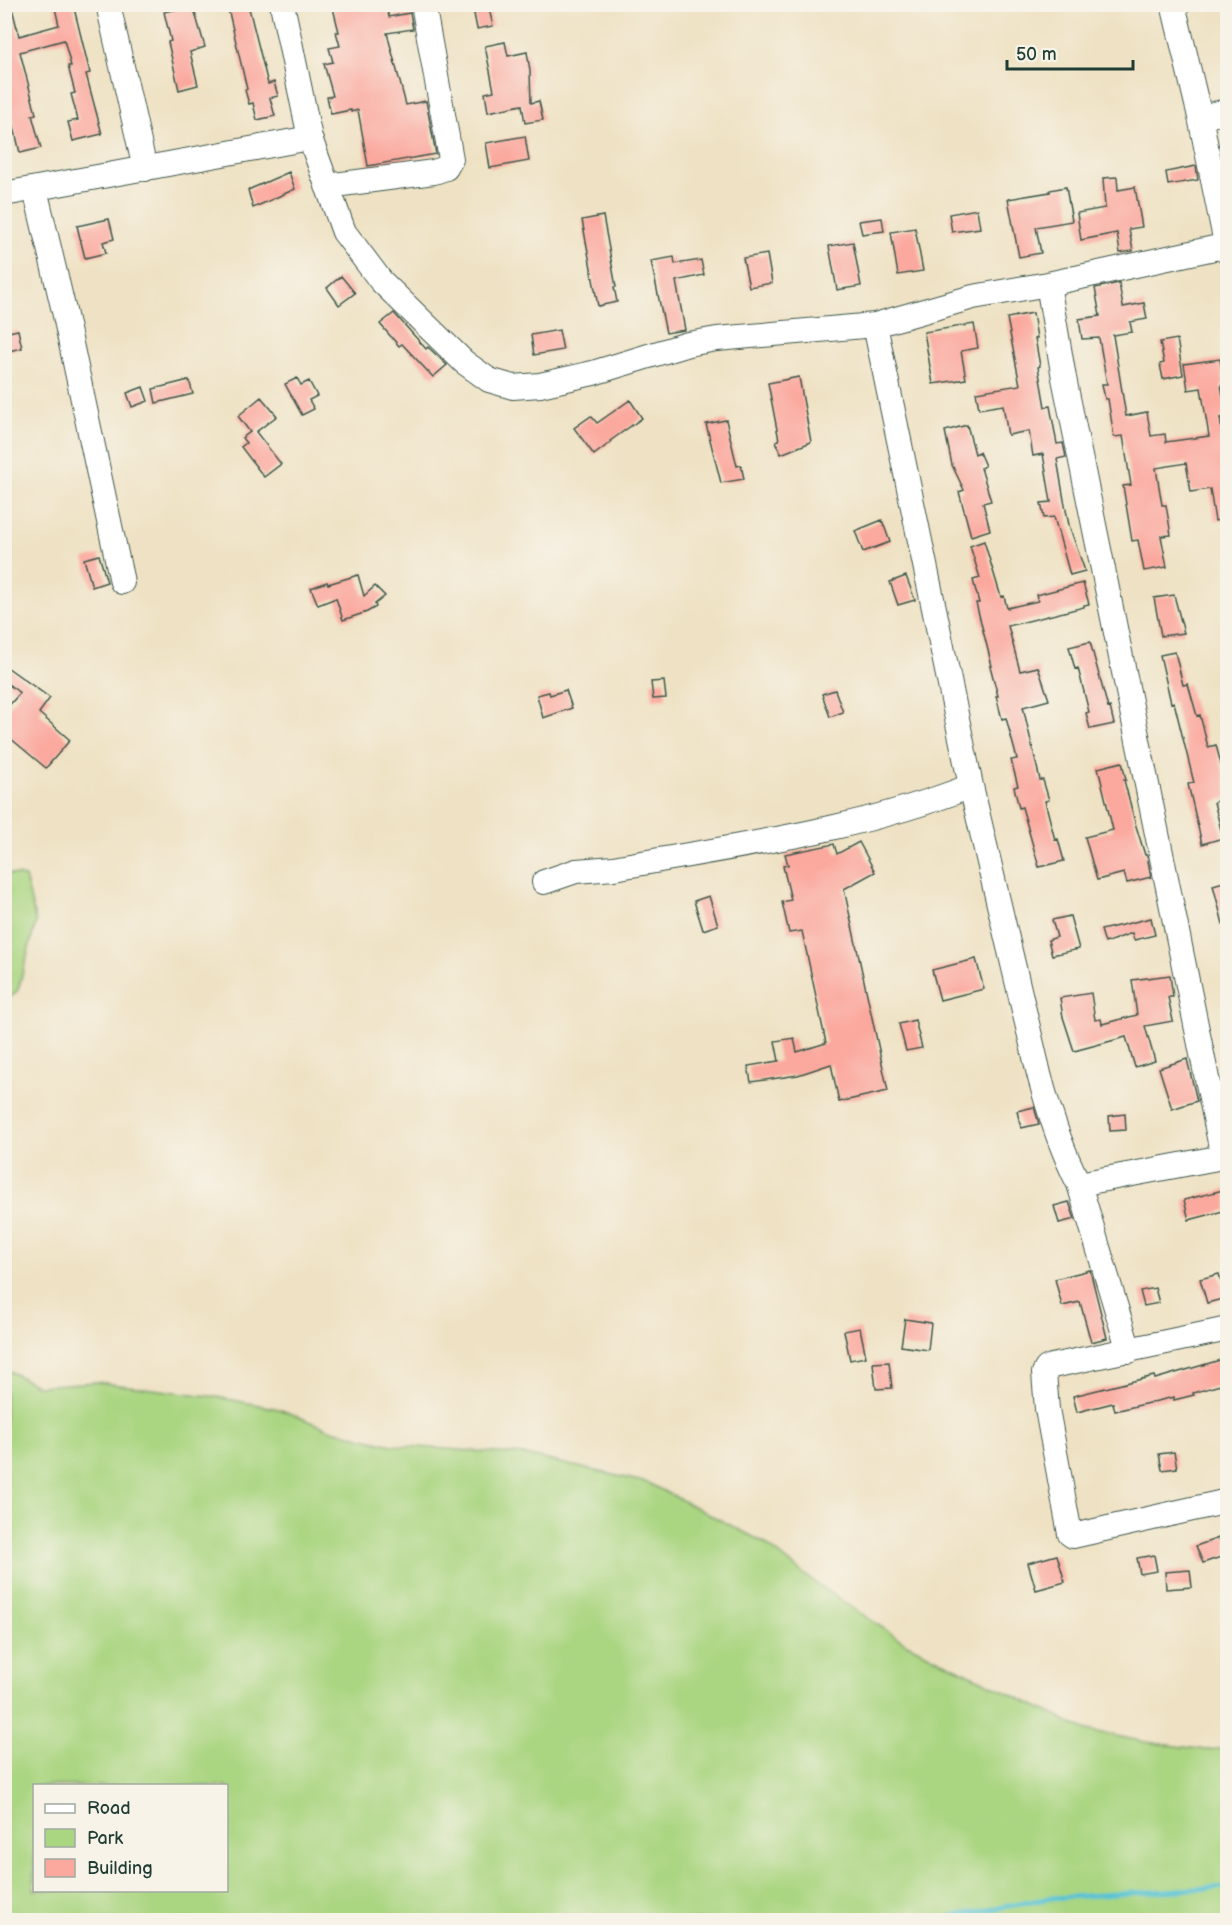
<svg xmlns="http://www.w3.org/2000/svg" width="1232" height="1925" viewBox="0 0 1232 1925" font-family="'Balsamiq Sans',sans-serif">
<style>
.green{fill:#aad581;stroke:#64895a;stroke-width:1.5;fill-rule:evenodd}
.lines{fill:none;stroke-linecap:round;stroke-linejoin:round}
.stream{stroke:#59c3d4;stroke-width:5}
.building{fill:#fba89e}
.minor-casing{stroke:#3e564a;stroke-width:26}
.minor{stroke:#fff;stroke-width:24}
</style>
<rect width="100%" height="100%" fill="#f7f3e8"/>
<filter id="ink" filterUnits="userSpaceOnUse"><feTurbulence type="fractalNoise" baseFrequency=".0167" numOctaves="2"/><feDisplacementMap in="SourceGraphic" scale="12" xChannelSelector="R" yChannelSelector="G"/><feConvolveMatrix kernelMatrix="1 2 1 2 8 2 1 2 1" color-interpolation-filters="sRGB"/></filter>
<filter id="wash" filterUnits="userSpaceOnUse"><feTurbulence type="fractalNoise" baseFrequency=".008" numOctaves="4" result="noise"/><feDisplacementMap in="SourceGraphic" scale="24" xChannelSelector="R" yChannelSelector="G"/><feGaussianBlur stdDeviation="1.35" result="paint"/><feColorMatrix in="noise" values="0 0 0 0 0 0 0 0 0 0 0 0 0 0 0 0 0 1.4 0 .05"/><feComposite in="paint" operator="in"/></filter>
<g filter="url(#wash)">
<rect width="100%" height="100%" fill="#efe2c4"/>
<!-- green -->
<path class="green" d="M5 873 25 877 36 922 18 990 5 1003Z
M5 1369 38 1386 96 1382 217 1397 279 1409 332 1430 392 1445 526 1455 648 1483 765 1543 811 1580 907 1644 1083 1729 1145 1742 1207 1750 1227 1748V1920H5ZM34 1786H226V1890H34Z"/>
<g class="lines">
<!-- stream -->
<path class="stream" d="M935 1920 1051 1898 1228 1887"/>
</g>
<g id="blocks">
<!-- building -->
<path class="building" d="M4 4H11L19 36 59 25 54 4H73L90 73 86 74 102 134 73 141 68 122 78 120 71 94 75 93 68 66H71L64 40 20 52 36 114 32 115 41 148 20 153 4 83Z
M227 4H248L268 84 274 82 278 96 270 98 275 116 257 120 253 103 249 104 245 90 247 89Z
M332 4H385L389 17 410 13 413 29 387 33 406 105 426 101 436 154 368 166 358 110 351 112V110L331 114 327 97 333 96 324 64 333 62 329 48 340 46 336 32H339Z
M472 4H488L493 26 477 29Z
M193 6 205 47 190 52 198 85 179 90 168 42 171 41 164 12Z
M505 42 508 56 527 52 530 71 531 103 539 101 543 120 525 123 522 105 488 112 485 93 494 91 485 46Z
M525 136 529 161 490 168 486 143Z
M1196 166 1198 180 1168 185 1166 172Z
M289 172 295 189 253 208 248 190Z
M1117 177 1118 190 1135 187 1142 227 1129 229 1133 251 1120 253 1117 233 1081 240 1077 213 1105 208 1103 178Z
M1066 187 1072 221 1036 227 1041 253 1019 257 1008 199 1050 192V190Z
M977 209 980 228 952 232 949 214Z
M603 216 616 287H614L617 302 598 306 582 220Z
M882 218 884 231 862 234 859 221Z
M109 219 114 239 103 242 106 253 85 258 77 226Z
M915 228 923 271 898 275 891 232Z
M853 242 861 286 837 290 829 246Z
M767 254 772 283 749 287 743 258Z
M674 257 675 264 701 260 704 275 676 281 685 330 666 333 651 261Z
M341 276 355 293 339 305 327 288Z
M1119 283 1123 307 1144 303 1147 319 1130 322 1132 332 1113 335 1126 416 1147 412 1151 436 1165 434 1166 442 1209 436 1201 388 1188 390 1184 364 1220 359 1224 384 1221 385 1227 417 1220 418 1227 466V519L1215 521 1210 489 1191 492 1186 463 1156 468 1162 505H1166L1171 535 1161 536 1167 567 1144 571 1138 540 1132 541 1123 486 1131 485 1123 436 1114 437 1108 399H1105L1102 384H1107L1099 338 1082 339 1079 319 1100 316 1095 288Z
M394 313 426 349 428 347 447 365 433 377 402 344 399 346 380 324Z
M1033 313 1037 338H1035L1040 366 1038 367 1045 407 1050 406 1057 444 1063 443 1066 457 1057 459 1064 500 1069 525 1085 571 1070 575 1054 517 1044 518 1041 503 1051 502 1043 454 1033 456 1029 431 1008 435 1003 405 979 409 976 392 1020 385 1007 318Z
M974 324 978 348 961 351 966 379 933 384 924 332Z
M18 330 22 348 4 352V333Z
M559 330 563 350 534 355 531 335Z
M1177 339 1183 375 1163 379 1160 364 1164 363 1160 342Z
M799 377 811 442 781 454 776 441 779 440 768 383Z
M297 378 301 385 309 381 317 396 309 400 314 409 302 415 285 384Z
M189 380 193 394 156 403 153 389Z
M143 387 148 401 132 407 127 393Z
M261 397 277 416 256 432 281 464 264 477 241 447 246 443 242 438 250 432 238 416Z
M630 400 642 418 610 441 611 442 594 455 574 428 591 416 597 423Z
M726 420 737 466 741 465 744 479 721 483 706 424Z
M967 425 975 454 979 452 985 466 981 468 991 501 983 503 990 530 971 536 959 492 964 490 952 465 945 431Z
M882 520 890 542 863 552 855 531Z
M984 541 1001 597 1004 596 1007 608 1038 601 1036 595 1083 583 1089 604 1084 605V607L1008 626 1020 671 1038 667 1049 700 1023 707 1040 780H1043L1049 800 1045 801 1055 840 1058 839 1064 861 1039 867 1022 807 1019 808 1014 787 1018 786 1011 760 1017 759 1006 718 1002 719 996 696H998L990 666H992L976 603H979L973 580 980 578 970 546Z
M99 555 107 582 92 587 84 559Z
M358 575 364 596 375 586 385 596 375 604 376 607 367 612 343 620 336 598 318 605 311 588 327 582 328 584Z
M906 576 915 600 898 605 890 582Z
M1174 595 1184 633 1161 636 1154 598Z
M1090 642 1108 708 1110 707 1114 724 1090 729 1086 713 1089 712 1078 668 1075 669 1069 647Z
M1175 652 1183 685 1188 684 1197 716 1200 715 1208 747 1216 745 1227 787V798L1214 802 1223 838 1202 844 1188 784 1194 783 1174 702 1171 703 1160 655Z
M4 665 50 698 39 713 70 740 46 768 4 733V711L20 693 4 681Z
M664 681 666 698 653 699 651 682Z
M566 690 572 708 543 718 537 695 549 692 550 695Z
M835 690 843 712 830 717 822 694Z
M1122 762 1126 780H1124L1136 826 1145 855H1147L1151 877 1127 883 1124 873 1097 880 1085 837 1113 830 1098 768Z
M859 842 875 872 844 889 888 1091 839 1102 831 1064 798 1075 751 1082 748 1066 779 1061 775 1041 794 1038 797 1052 826 1043 802 931 789 933 782 902 791 900 783 866 788 865 785 854 834 844 837 854Z
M1227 881V924H1223L1213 885Z
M709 896 718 925 703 930 694 901Z
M1070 916 1079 949 1052 955 1048 940 1057 937 1052 920Z
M1151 918 1155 935 1134 940 1132 933 1105 943 1101 930Z
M976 959 984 989 940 1000 932 970Z
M1170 975 1173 997H1168L1173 1021 1145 1026 1155 1061 1135 1067 1126 1037 1074 1051 1063 1017 1060 998 1091 993 1095 1020 1101 1019 1102 1024 1137 1015 1132 980Z
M915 1020 922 1048 906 1051 899 1024Z
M1187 1059 1197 1101 1172 1109 1159 1068Z
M1034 1107 1039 1124 1021 1128 1017 1111Z
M1125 1114 1126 1130 1110 1131 1109 1116Z
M1227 1189V1210L1189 1220 1184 1200Z
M1069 1202 1075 1219 1059 1223 1054 1206Z
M1090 1270 1107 1338 1091 1342 1080 1302 1062 1306 1055 1279Z
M1219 1274 1226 1298 1207 1303 1200 1279Z
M1155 1288 1159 1303 1144 1306 1140 1291Z
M905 1319 931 1323 928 1350 901 1346Z
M860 1328 866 1357 850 1360 844 1331Z
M1227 1358V1383L1193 1393 1194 1395 1174 1400V1397L1115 1411 1113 1403 1077 1412 1073 1396 1154 1376 1155 1379Z
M889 1362 892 1388 876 1389 873 1363Z
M1174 1452 1177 1468 1162 1470 1159 1454Z
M1227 1535V1555L1203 1563 1196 1546Z
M1057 1555 1065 1582 1036 1590 1028 1563Z
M1154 1555 1157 1571 1140 1574 1137 1558Z
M1190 1570 1192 1587 1166 1589 1165 1572Z"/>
</g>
</g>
<g filter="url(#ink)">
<use href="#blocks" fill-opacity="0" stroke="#3e564a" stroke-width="1.5"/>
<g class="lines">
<defs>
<path id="minor" d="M108 4 145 169
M282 4 310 138 344 232 381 281 464 362 489 380 513 387 540 385 593 373 688 344 717 339 875 325 973 297 1048 284 1228 245
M1173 4 1200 117 1228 253
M1200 117 1228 111
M327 186 434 172 446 168 451 159 423 4
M35 189 64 311 122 582
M4 194 310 138
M1048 284 1064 378 1223 1157
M875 325 971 786 1039 1074C1049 1112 1061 1149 1079 1184L1129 1351
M544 882 576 871 614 868C734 846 857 831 971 786
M1079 1184 1228 1156
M1228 1329 1052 1366 1047 1368 1044 1373 1047 1409 1070 1534 1073 1536 1228 1501"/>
</defs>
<!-- minor casing -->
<use href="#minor" class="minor-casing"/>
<!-- minor -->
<use href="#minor" class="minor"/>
</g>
</g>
<!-- margin -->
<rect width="1232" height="1925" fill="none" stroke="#f7f3e8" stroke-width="24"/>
<!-- legend -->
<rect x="33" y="1784" width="195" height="108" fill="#f7f3e8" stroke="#a1aaa0" stroke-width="1.5"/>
<rect x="45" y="1804" width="30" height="9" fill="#ffffff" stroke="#a1aaa0" stroke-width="1.5"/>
<text x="87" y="1814" font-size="18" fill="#1f3d34">Road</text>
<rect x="45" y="1829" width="30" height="18" fill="#aad581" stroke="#a1aaa0" stroke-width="1.5"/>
<text x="87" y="1844" font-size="18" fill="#1f3d34">Park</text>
<rect x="45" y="1859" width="30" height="18" fill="#fba89e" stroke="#a1aaa0" stroke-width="1.5"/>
<text x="87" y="1874" font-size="18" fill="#1f3d34">Building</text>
<!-- scale -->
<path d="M1007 60v9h126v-9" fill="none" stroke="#1f3d34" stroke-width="3"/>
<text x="1016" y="60" font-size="18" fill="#1f3d34" stroke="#f7f3e8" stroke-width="4.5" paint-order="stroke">50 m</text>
</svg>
